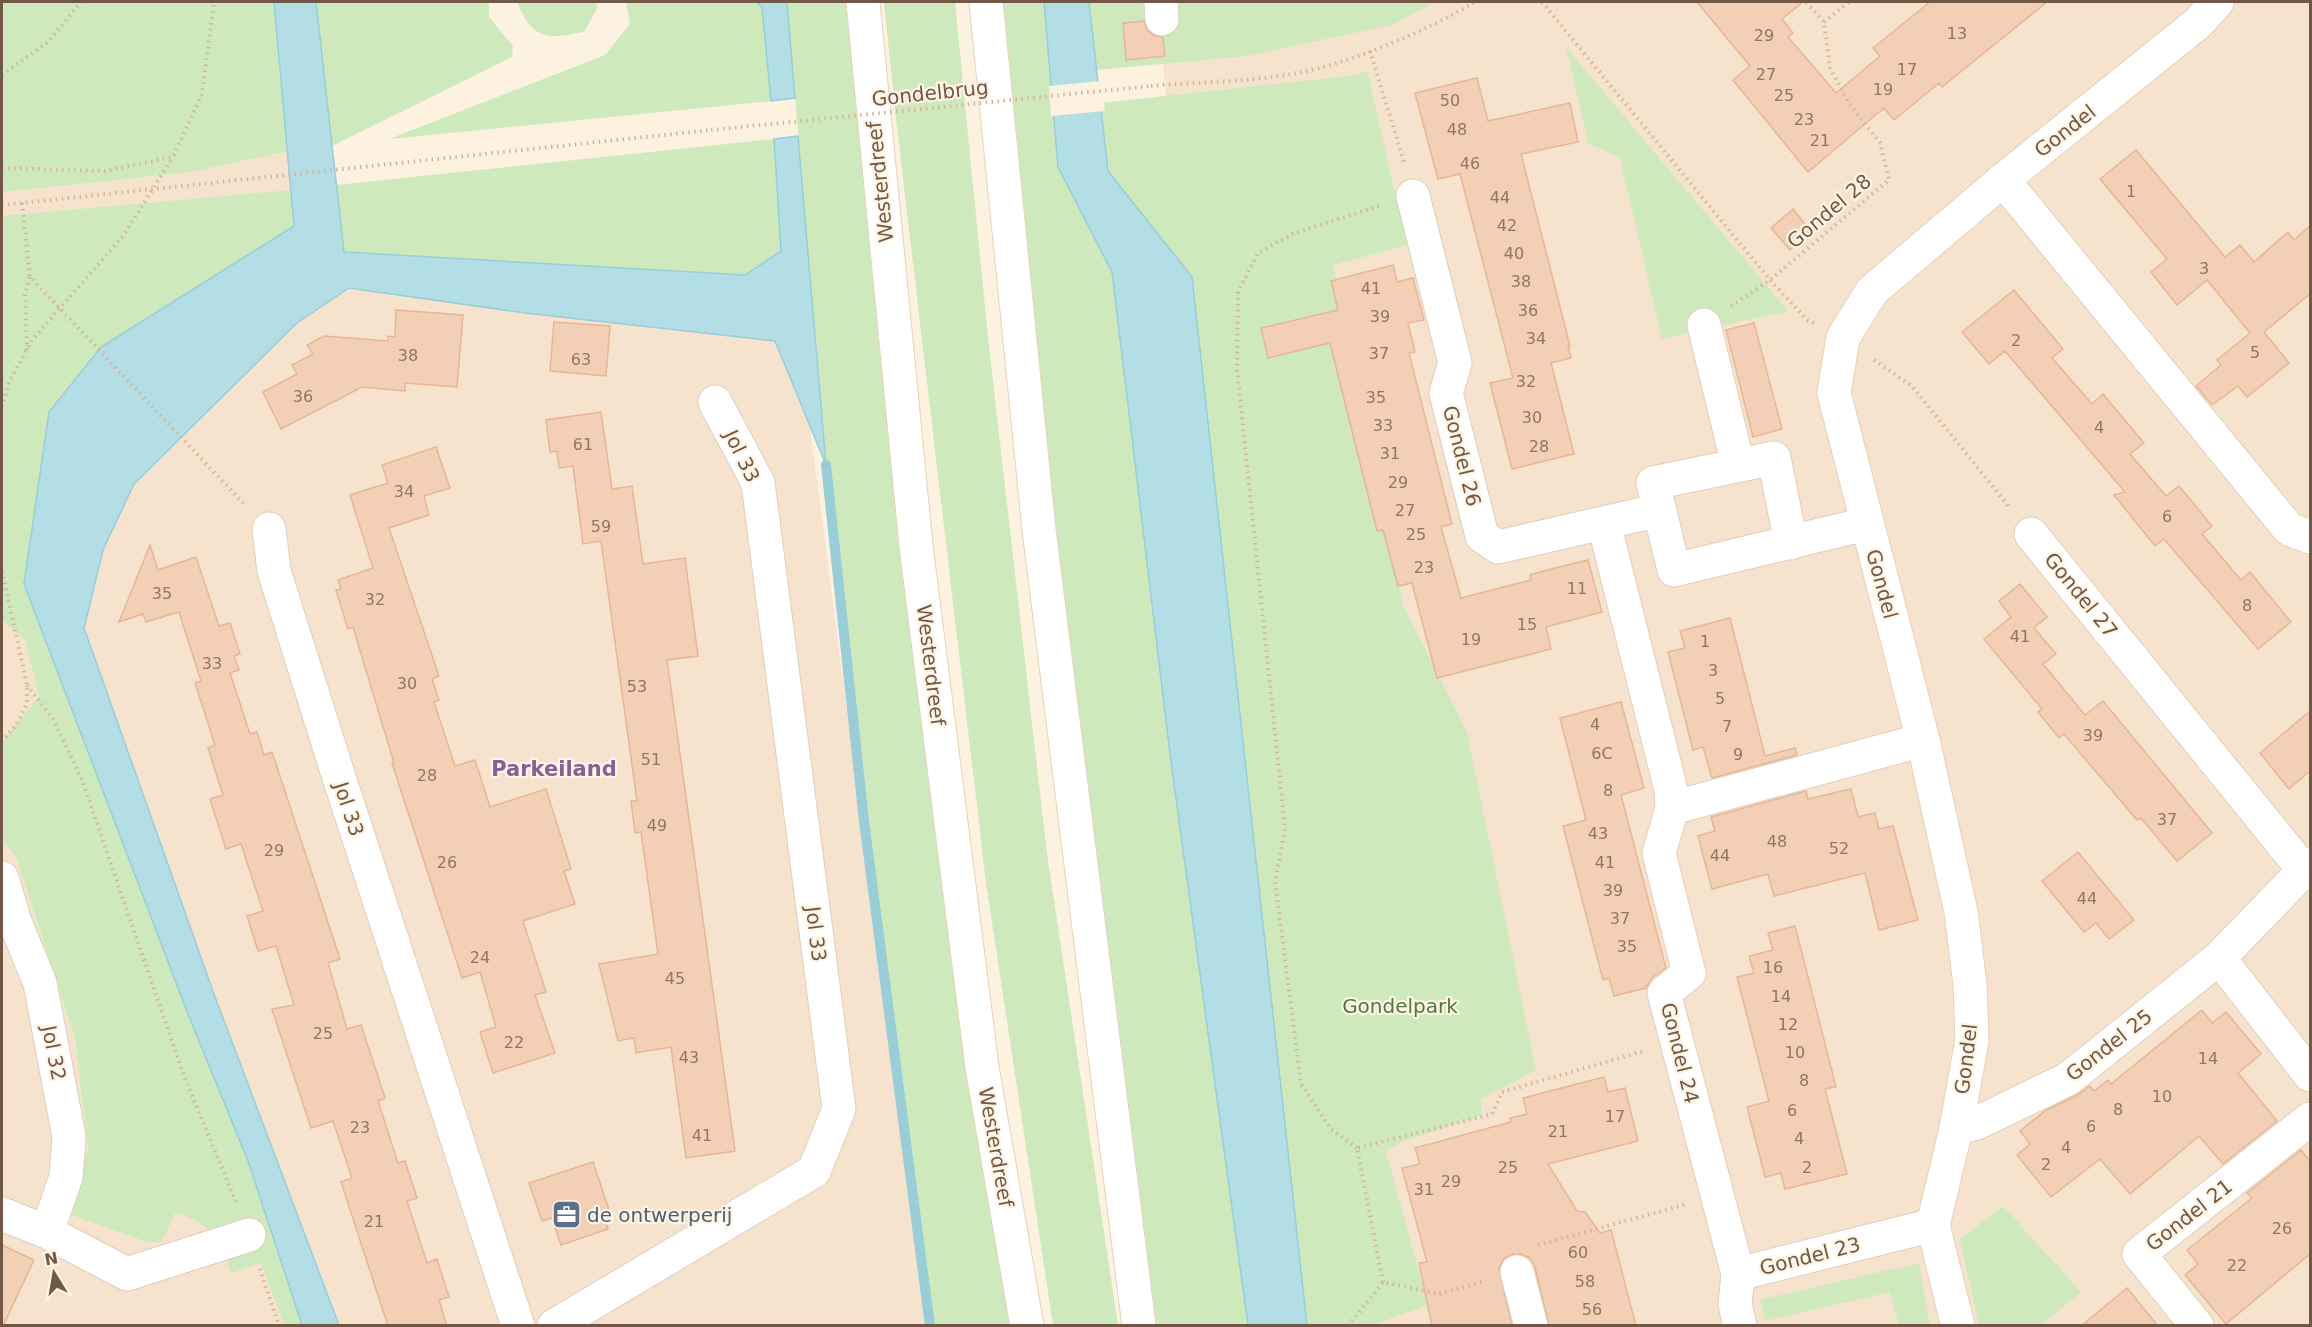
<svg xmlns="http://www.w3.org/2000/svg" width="2312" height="1327" viewBox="0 0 2312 1327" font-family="'DejaVu Sans',sans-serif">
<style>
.residential{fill:#f5e3cd}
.green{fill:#ceeabd}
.water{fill:#b3dee6;stroke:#99cdd8;stroke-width:1.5}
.pier{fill:#fdf2df}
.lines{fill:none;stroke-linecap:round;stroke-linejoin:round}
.stream{stroke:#99cdd8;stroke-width:10}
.building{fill:#f3cfb5;stroke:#e6b695;stroke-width:1.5}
.street-casing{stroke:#e1cebb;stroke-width:35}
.secondary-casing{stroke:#e8d1ba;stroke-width:35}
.path{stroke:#d7b399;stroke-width:4;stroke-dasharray:1.5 4.5;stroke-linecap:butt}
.street{stroke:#fff;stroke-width:33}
.secondary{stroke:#fff;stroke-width:33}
.path-bridge{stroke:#d7b399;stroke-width:4;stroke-dasharray:1.5 4.5;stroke-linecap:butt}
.labels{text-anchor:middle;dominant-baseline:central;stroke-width:4.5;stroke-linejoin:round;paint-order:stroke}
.number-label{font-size:16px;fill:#937562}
.street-label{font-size:20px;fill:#735746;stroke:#fff5e5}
.park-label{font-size:20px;fill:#4e7a3e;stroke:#fff5e5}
.service-label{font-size:20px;fill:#4e5e75;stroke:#fff5e5;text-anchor:start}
.neighbourhood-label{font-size:21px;font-weight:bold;fill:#866197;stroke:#fff5e5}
</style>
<rect width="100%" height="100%" fill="#fdf2df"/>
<!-- residential -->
<path class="residential" d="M2 2H306L315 277 798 335 927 1325 2 1326Z
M1157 2H2310V1325H1311L1265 1122Z"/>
<!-- green -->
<path class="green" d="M2 2H274L288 151 190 172 2 192Z
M316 2H489V17L513 46 512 57 332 146Z
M520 2H595L598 7 584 32C549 39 533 41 518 4Z
M626 2H756L762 7 771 101 389 139 605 55 630 24Z
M787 2H850L1011 1325H930L864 821 826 465Z
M884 2H955L988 337 1047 854 1118 1325H1053L986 883 897 128Z
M996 2H1044L1058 167 1112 271 1171 762 1248 1325H1155L1075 780Z
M1089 2H1435L1392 25 1247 56 1097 70Z
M1566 47 1788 311 1662 339 1620 158 1588 143Z
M1367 70 1407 245 1333 265 1403 605 1467 732 1536 1070 1481 1099V1116L1403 1141 1386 1151 1428 1305 1373 1325H1307L1192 277 1108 171 1101 103 1357 75Z
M774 139 781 251 745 275 343 252 336 185Z
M291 190 294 226 101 347 49 412 24 584 188 1014 248 1161 302 1325H284L261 1263 231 1273C220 1241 210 1221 175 1213L162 1242H147L69 1214 88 1148 75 1038 16 856 2 841V742L39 696 25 640 2 620V216Z
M2003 1206 2081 1292 2041 1325H1979L1960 1240Z
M1919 1263 1930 1325H1899L1890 1292 1765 1321 1760 1300Z"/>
<!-- water -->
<path class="water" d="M274 2H316L344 252 745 275 781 251 774 139 798 136 826 465 775 341 525 313 349 288 297 323 134 484 103 550 84 628 215 997 339 1325H302L248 1161 188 1014 24 584 49 412 101 347 294 226Z
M756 2H787L795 98 771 101 762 7Z
M1044 2H1089L1108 171 1192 277 1307 1325H1248L1171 762 1112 272 1058 167Z"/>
<!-- pier -->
<path class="pier" d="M1101 81 1105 111 1051 116 1049 86Z"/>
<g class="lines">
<!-- stream -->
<path class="stream" d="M826 465 864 821 930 1326"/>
</g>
<!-- building -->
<path class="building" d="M1697 2H1803L1782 19 1793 33 1788 37 1836 93 1880 56 1873 48 1930 2H2047L1942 87 1939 83 1894 120 1884 108 1808 172 1733 80 1750 66Z
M1144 21 1147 30 1153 35 1163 38 1165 56 1126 60 1123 23Z
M1477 78 1488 121 1570 103 1578 142 1521 154 1570 346H1568L1571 358 1551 363 1574 454 1512 469 1490 383 1513 378 1486 274 1460 174 1438 179 1415 93Z
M2136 150 2225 257 2240 245 2254 262 2288 232 2294 240 2310 226V294L2264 332 2289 363 2247 397 2238 386 2212 405 2196 386 2221 365 2217 360 2250 333 2207 280 2177 305 2151 272 2167 259 2100 179Z
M1793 209 1811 232 1790 250 1771 228Z
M1393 265 1397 282 1413 278 1424 320 1408 323 1415 352 1409 353 1452 524 1441 527 1461 598 1531 580 1530 575 1547 570 1588 560 1602 612 1546 627 1551 649 1437 678 1412 583 1398 586 1383 530 1377 531 1330 343 1268 358 1261 328 1338 310 1331 281Z
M2014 290 2063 349 2052 358 2092 404 2103 394 2144 443 2130 454 2166 496 2179 486 2212 526 2202 534 2241 580 2250 572 2291 622 2258 649 2164 539 2155 546 2114 495 2125 492 2005 351 1989 364 1962 332Z
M396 310 463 315 457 387 405 383V391L362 387 281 429 263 392 297 374 292 365 313 354 307 345 324 336 388 341V336L395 337Z
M554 322 610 326 606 376 550 371Z
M1754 323 1782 429 1753 437 1726 330Z
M601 412 612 489 632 486 643 564 685 558 698 656 667 660 735 1151 686 1158 671 1047 636 1053 634 1038 618 1041 599 964 658 954 641 832 635 833 631 801H637L601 541 583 544 573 466 559 468 557 451 550 452 546 420Z
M436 447 450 488 424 496 429 515 389 528 439 676 432 679 439 700 434 702 455 766 475 760 490 807 546 789 571 869 564 871 575 904 523 921 546 992 535 995 555 1053 493 1073 480 1032 496 1027 480 972 462 978 392 763H394L353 627 348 629 336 590 341 589 338 580 373 568 350 495 388 483 382 465Z
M150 545 158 570 196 557 219 626 230 623 240 654 234 656 239 670 230 673 250 734 257 732 264 755 272 752 279 773 340 959 328 963 347 1029 361 1025 385 1098 378 1101 398 1163 405 1161 417 1198 407 1201 427 1263 437 1259 449 1297 439 1300 447 1326H388L341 1182 352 1178 333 1121 311 1128 272 1009 294 1005 276 946 258 951 247 916 263 911 241 844 226 849 210 799 223 795 208 748 215 745 195 683 201 681 179 612 146 622 143 614 119 622Z
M2020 584 2047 617 2034 628 2056 654 2043 664 2085 715 2103 701 2212 833 2177 861 2141 818 2137 820 2064 734 2059 738 2038 712 2042 709 1984 639 2011 617 1999 601Z
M1730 618 1765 756 1795 748 1797 755 1712 778 1703 747 1693 750 1668 652 1685 648 1680 631Z
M1621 702 1644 788 1621 795 1666 968 1652 978 1646 988 1614 996 1609 978 1603 980 1563 826 1586 820 1560 718Z
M2310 711V771L2289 789 2260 753Z
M1851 789 1858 817 1875 813 1879 829 1893 826 1918 920 1879 930 1865 873 1774 896 1768 874 1712 889 1698 836 1715 831 1711 817 1806 791 1808 799Z
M2078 852 2134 920 2109 939 2096 923 2084 932 2042 881Z
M1795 926 1836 1087 1825 1089 1847 1174 1785 1189 1781 1173 1765 1177 1747 1107 1769 1101 1737 977 1754 973 1749 956 1773 950 1768 933Z
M2202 1010 2212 1023 2226 1012 2261 1054 2238 1073 2277 1121 2223 1164 2199 1136 2130 1194 2100 1159 2051 1197 2017 1155 2030 1144 2020 1131 2045 1111 2076 1096 2090 1086 2094 1091 2108 1080 2111 1084Z
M1604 1077 1608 1092 1625 1088 1638 1141 1548 1164 1577 1211 1585 1212 1600 1233 1611 1230 1636 1326H1549L1535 1267 1530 1258 1521 1254H1513L1504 1258 1499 1268 1512 1326H1432L1419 1263 1427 1262 1402 1168 1420 1164 1415 1148 1511 1122 1510 1118 1527 1114 1523 1098Z
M2301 1150 2310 1161V1254L2226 1324 2185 1275 2198 1264 2187 1250 2252 1198 2247 1193Z
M593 1162 609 1210 603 1212 608 1229 561 1245 552 1218 542 1221 529 1183Z
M2 1245 34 1260 3 1326H2Z
M2127 1288 2158 1326H2081Z"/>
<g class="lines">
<defs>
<path id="street" d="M1161 2 1162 19
M2003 180 2289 529 2310 537
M1413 196 1455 363 1446 393 1482 536 1498 547 1660 510
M1704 325 1738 465
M1604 524 1671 790 1672 808 1659 853 1689 973 1664 993 1738 1274
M269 529 274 571 336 768 518 1326
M2031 534 2303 869
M1791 543 1774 458 1653 483 1674 570 1866 524
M1672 808 1923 740
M2 878 15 922 40 983 69 1137 66 1177 47 1232
M2219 958 2310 1075
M1956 1129 1977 1123 2068 1079 2219 958 2310 864
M2 1214 47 1232 127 1274 249 1235
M1517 1272 1531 1326
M554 1326 814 1171 839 1109 758 483 715 402
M1740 1326 1735 1304 1738 1274 1933 1225
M2197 1326 2139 1254 2310 1119"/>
<path id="secondary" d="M863 2 916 546 982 1067 1027 1326
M986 2 1039 530 1139 1326
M1958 1326 1933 1225 1956 1129 1972 1040 1970 985 1961 912 1923 740 1834 393 1843 338 1872 291 2003 180 2198 23 2217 2"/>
</defs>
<!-- street casing -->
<use href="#street" class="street-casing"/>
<!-- secondary casing -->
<use href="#secondary" class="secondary-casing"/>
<!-- path -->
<path class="path" d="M1542 2 1770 280 1807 320 1814 323
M1824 22 1849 2
M1370 51 1405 165
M2 75 48 42 81 2
M1151 86C1199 82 1250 82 1297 73 1352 63 1428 30 1475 2
M2 168 105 171 173 157 202 94 214 2
M22 203 30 277 244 504
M2 205 711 130
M1731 306 1770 280 1889 180 1880 143 1848 102 1830 68 1824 22 1806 2
M27 350 25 294 30 277
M1874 360 1912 386 2010 508
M2 407 9 382 32 340 123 236 173 157
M2 571 27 685V704L16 725 2 741
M27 685 53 719 82 780 184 1076 236 1202
M1357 1148 1331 1129 1301 1084 1275 881 1285 829 1237 369 1238 292 1258 253 1292 234 1379 206
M1538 1245 1684 1205
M260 1269 279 1326
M1383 1282 1357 1148 1492 1114 1502 1092 1644 1051
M1348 1326 1383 1282 1439 1294 1485 1281"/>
<!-- street -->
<use href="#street" class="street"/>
<!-- secondary -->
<use href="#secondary" class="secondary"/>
<!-- path-bridge -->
<path class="path-bridge" d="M711 130 1151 86"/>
</g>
<!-- icons -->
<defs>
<symbol id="office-square" viewBox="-11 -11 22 22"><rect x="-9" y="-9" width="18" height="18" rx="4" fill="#5c6f8a" stroke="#fff5e5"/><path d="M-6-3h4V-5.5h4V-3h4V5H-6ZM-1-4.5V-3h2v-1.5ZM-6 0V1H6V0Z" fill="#fff"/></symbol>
</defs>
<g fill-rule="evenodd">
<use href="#office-square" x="550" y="1198" width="33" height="33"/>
</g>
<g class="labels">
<!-- number labels -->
<g class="number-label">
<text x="1957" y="33">13</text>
<text x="1764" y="35">29</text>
<text x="1907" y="69">17</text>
<text x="1766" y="74">27</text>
<text x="1883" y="89">19</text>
<text x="1784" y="95">25</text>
<text x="1450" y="100">50</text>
<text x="1804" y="119">23</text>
<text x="1457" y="129">48</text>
<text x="1820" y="140">21</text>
<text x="1470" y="163">46</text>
<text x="2131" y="191">1</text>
<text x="1500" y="197">44</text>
<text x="1507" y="225">42</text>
<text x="1514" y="253">40</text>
<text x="2204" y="268">3</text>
<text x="1521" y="281">38</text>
<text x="1371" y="288">41</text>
<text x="1528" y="310">36</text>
<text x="1380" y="316">39</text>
<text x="1536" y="338">34</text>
<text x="2016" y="340">2</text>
<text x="2255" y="352">5</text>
<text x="1379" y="353">37</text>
<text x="408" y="355">38</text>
<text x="581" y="359">63</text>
<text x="1526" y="381">32</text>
<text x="303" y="396">36</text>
<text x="1376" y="397">35</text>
<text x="1532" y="417">30</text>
<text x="1383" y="425">33</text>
<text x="2099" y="427">4</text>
<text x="583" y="444">61</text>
<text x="1539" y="446">28</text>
<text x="1390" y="453">31</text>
<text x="1398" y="482">29</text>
<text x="404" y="491">34</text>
<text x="1405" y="510">27</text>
<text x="2167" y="516">6</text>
<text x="601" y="526">59</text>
<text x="1416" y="534">25</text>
<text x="1424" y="567">23</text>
<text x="1577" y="588">11</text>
<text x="162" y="593">35</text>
<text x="375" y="599">32</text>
<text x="2247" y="605">8</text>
<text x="1527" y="624">15</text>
<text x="2020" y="636">41</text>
<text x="1471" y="639">19</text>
<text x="1705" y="641">1</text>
<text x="212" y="663">33</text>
<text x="1713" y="670">3</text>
<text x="407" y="683">30</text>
<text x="637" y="686">53</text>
<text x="1720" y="698">5</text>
<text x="1595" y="724">4</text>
<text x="1727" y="726">7</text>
<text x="2093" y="735">39</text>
<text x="1602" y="753">6C</text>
<text x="1738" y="754">9</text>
<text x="651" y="759">51</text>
<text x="427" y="775">28</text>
<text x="1608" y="790">8</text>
<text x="2167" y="819">37</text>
<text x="657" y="825">49</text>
<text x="1598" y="833">43</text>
<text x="1777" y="841">48</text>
<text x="1839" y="848">52</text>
<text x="274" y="850">29</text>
<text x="1720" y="855">44</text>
<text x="447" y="862">26</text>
<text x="1605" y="862">41</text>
<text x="1613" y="890">39</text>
<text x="2087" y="898">44</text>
<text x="1620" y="918">37</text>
<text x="1627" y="946">35</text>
<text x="480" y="957">24</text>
<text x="1773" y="967">16</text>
<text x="675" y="978">45</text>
<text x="1781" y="996">14</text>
<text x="1788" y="1024">12</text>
<text x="323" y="1033">25</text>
<text x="514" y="1042">22</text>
<text x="1795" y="1052">10</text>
<text x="689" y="1057">43</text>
<text x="2208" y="1058">14</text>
<text x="1804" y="1080">8</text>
<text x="2162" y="1096">10</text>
<text x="2118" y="1109">8</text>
<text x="1792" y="1110">6</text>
<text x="1615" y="1116">17</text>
<text x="2091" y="1126">6</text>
<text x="360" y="1127">23</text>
<text x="1558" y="1131">21</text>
<text x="702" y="1135">41</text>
<text x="1799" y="1138">4</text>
<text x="2066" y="1147">4</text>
<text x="2046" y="1164">2</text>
<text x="1508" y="1167">25</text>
<text x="1807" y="1167">2</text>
<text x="1451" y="1181">29</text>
<text x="1424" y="1189">31</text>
<text x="374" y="1221">21</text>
<text x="2282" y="1228">26</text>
<text x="1578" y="1252">60</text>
<text x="2237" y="1265">22</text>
<text x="1585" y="1281">58</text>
<text x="1592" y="1309">56</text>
</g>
<!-- street labels -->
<g class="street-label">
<text transform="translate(930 93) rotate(-6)">Gondelbrug</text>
<text transform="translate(2065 131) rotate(-38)">Gondel</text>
<text transform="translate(880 182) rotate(-96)">Westerdreef</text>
<text transform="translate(1829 211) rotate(-40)">Gondel 28</text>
<text transform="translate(742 456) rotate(64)">Jol 33</text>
<text transform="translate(1462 456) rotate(76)">Gondel 26</text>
<text transform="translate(1882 584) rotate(75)">Gondel</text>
<text transform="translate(2081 595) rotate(51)">Gondel 27</text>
<text transform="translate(931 665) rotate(83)">Westerdreef</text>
<text transform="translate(349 809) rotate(72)">Jol 33</text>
<text transform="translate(816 934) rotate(83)">Jol 33</text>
<text transform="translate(2109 1045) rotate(-38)">Gondel 25</text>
<text transform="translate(54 1053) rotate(79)">Jol 32</text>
<text transform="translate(1680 1053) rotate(76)">Gondel 24</text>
<text transform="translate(1966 1059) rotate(-83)">Gondel</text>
<text transform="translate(996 1147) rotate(80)">Westerdreef</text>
<text transform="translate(2189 1215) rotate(-38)">Gondel 21</text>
<text transform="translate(1810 1256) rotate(-14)">Gondel 23</text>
</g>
<!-- park labels -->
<g class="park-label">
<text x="1400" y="1006">Gondelpark</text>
</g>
<!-- service labels -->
<g class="service-label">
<text x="587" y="1215">de ontwerperij</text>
</g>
<!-- neighbourhood labels -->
<g class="neighbourhood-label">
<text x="554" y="769">Parkeiland</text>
</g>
</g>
<!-- border -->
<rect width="2312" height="1327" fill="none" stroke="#735746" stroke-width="6"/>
<!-- north arrow -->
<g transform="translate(54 1273) rotate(349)" stroke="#fff5e5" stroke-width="4.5" paint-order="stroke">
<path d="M0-4.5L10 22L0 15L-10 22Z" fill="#735746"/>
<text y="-9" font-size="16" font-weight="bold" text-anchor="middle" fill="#735746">N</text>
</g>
</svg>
